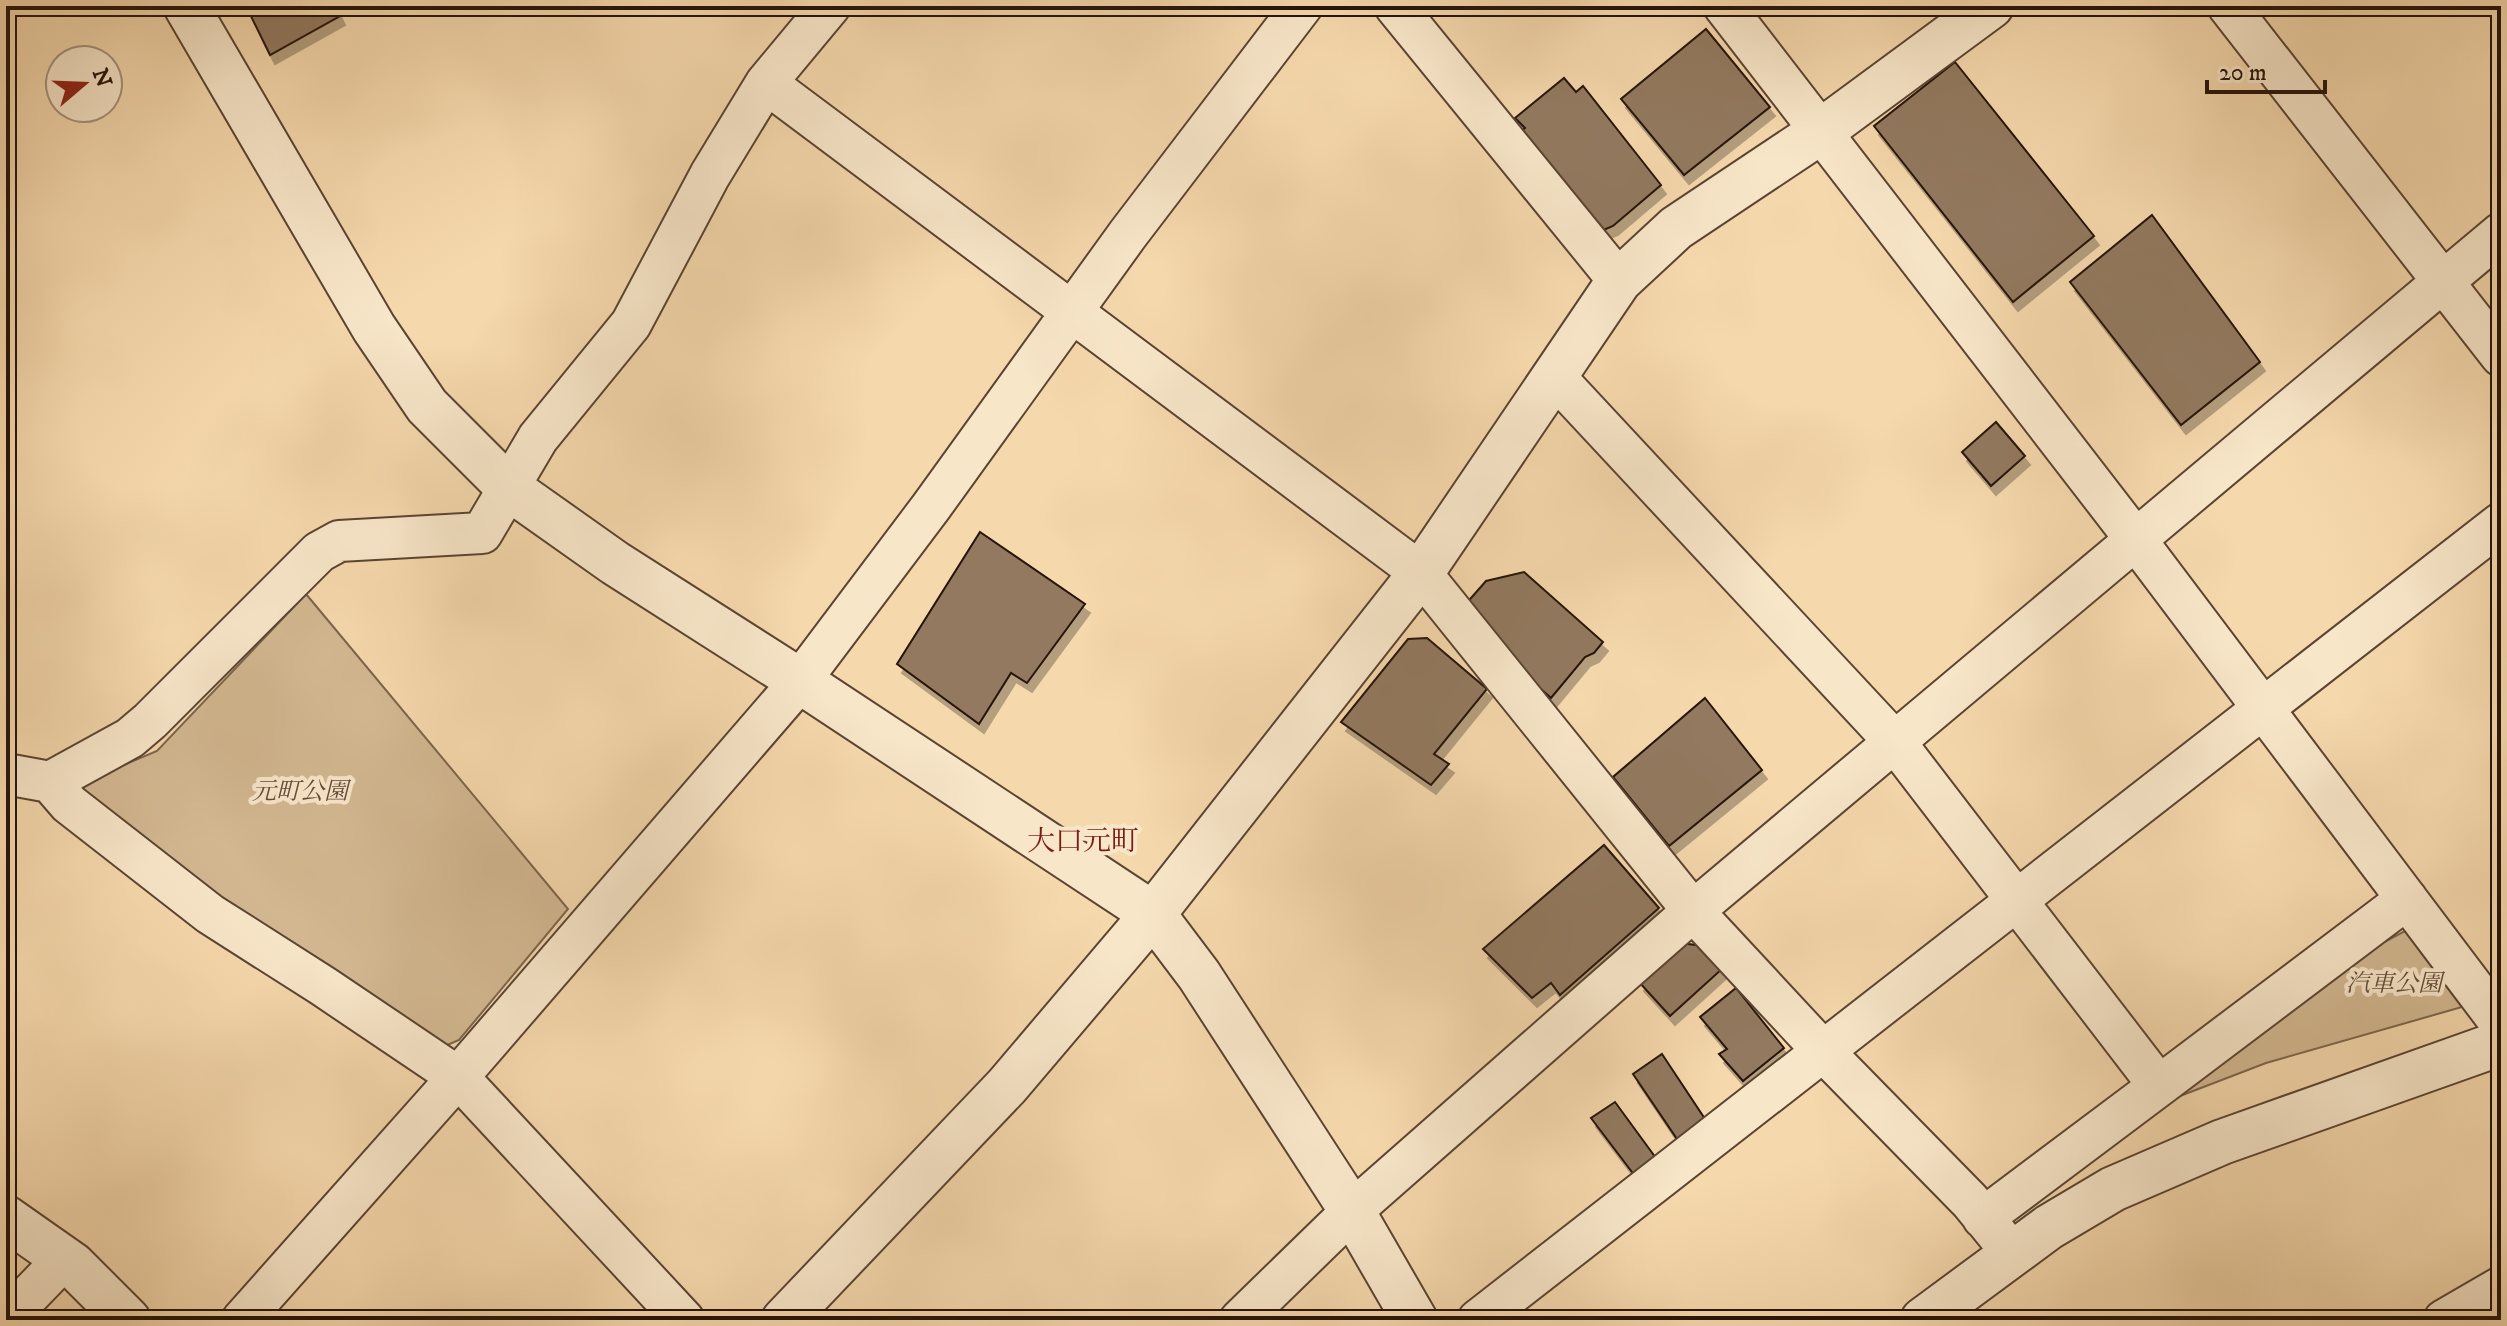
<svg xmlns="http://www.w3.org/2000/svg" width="2507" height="1326" viewBox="0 0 2507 1326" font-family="'IM FELL DW Pica','Noto Serif JP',serif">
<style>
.green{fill:#d2b790;stroke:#7c654d;stroke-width:2}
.building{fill:#92795e;stroke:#26130a;stroke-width:2;filter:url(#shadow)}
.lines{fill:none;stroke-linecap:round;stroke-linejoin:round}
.minor-casing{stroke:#5a4432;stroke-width:44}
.tertiary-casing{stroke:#5a4432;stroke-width:48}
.minor{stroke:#f8e6c9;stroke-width:40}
.tertiary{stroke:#f8e6c9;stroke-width:44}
.labels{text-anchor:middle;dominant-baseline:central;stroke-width:8;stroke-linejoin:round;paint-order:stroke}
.park-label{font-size:24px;font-style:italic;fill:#624c39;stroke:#f8e6c9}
.quarter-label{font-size:28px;fill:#7a1f14;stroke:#f8e6c9}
</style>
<defs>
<filter id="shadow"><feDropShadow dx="5" dy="9" stdDeviation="0" flood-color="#0004"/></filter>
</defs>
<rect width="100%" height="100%" fill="#f5d8ac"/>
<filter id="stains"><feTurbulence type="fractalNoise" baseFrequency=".0025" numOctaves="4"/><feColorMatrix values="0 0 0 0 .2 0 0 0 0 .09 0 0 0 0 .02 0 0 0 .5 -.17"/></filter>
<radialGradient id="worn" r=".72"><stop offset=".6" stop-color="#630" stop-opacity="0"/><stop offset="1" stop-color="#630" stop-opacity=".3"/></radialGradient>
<!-- green -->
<path class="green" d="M306 594 568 909 459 1040 445 1046 86 807C82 795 80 789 88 780L157 751Z
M2405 931 2462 1007 2266 1063 2154 1106 2333 969Z"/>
<!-- building -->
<path class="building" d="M246 6H335L340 16 270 55Z
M1706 29 1770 107 1684 175 1621 99Z
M1955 62 2094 236 2013 302 1874 126Z
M1564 78 1576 92 1583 86 1661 185 1613 226 1585 238 1513 138 1525 128 1515 118Z
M2152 215 2260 362 2181 425 2070 282Z
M1996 422 2025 456 1991 486 1962 452Z
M980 532 1085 604 1027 683 1011 673 979 724 897 664Z
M1524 572 1603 642 1594 653 1585 657 1551 698 1457 614 1486 581Z
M1427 638 1487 689 1434 754 1449 764 1431 785 1341 722 1408 639Z
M1705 698 1762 770 1669 846 1613 777Z
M1604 845 1659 908 1560 995 1551 983 1532 998 1483 949Z
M1681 943 1703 946 1723 968 1670 1016 1639 982Z
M1736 988 1784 1048 1743 1081 1719 1054 1727 1049 1700 1017Z
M1662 1054 1707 1122 1679 1142 1633 1074Z
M1615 1102 1661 1165 1638 1180 1591 1118Z"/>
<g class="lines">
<defs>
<path id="minor" d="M1395 6 1619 281
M1724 6 2136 540 2501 1024
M2228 6 2501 356
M766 83 1421 573 1693 911 1823 1051 1970 1201 2013 1254
M1554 376 1895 742 2159 1086 1983 1218
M6 774 50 782 130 738 150 721 319 552 339 541 482 533 538 438 631 324 710 175 766 83 830 6
M50 782 69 804 210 914 323 986 458 1077 684 1320
M2159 1086 2407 899
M6 1319 64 1259
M242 1320 458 1077 800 681 931 507 1128 234 1302 6
M1240 1320 1352 1211 1693 911 2501 233
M1478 1320 2501 523
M2444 1320 2501 1287"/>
<path id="tertiary" d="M186 6 374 328 427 406 509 488 615 563 800 681 1153 914 1199 975 1352 1211 1415 1320
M6 1218 73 1265 128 1320
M784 1320 1007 1086 1153 914 1421 573 1619 281 1676 228 1820 132 1991 6
M1923 1320 2049 1227 2113 1189 2222 1142 2501 1043"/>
</defs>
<!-- minor casing -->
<use href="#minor" class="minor-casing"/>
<!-- tertiary casing -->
<use href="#tertiary" class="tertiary-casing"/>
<!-- minor -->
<use href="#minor" class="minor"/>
<!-- tertiary -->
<use href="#tertiary" class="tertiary"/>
</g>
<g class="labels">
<!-- park labels -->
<g class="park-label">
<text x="300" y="792">元町公園</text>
<text x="2394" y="984">汽車公園</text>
</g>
<!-- quarter labels -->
<g class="quarter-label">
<text x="1083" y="841">大口元町</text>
</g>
</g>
<!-- margin -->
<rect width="2507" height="1326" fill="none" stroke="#f5d8ac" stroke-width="32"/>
<rect x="8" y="8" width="2491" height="1310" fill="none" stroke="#26130a" stroke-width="4"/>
<rect x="16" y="16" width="2475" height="1294" fill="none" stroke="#26130a" stroke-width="2"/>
<!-- north arrow -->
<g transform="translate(84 84) rotate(71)"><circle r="38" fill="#f8e6c9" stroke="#a4927d" stroke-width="2"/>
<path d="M0-6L14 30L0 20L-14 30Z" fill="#8f2418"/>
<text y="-12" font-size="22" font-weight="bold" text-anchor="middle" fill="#26130a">N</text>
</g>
<!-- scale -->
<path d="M2207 80v12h118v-12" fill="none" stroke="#26130a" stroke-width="4"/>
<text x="2219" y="80" font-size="24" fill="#26130a" stroke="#f8e6c9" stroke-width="6" paint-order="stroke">20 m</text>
<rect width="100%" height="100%" filter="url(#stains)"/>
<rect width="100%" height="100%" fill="url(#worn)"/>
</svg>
